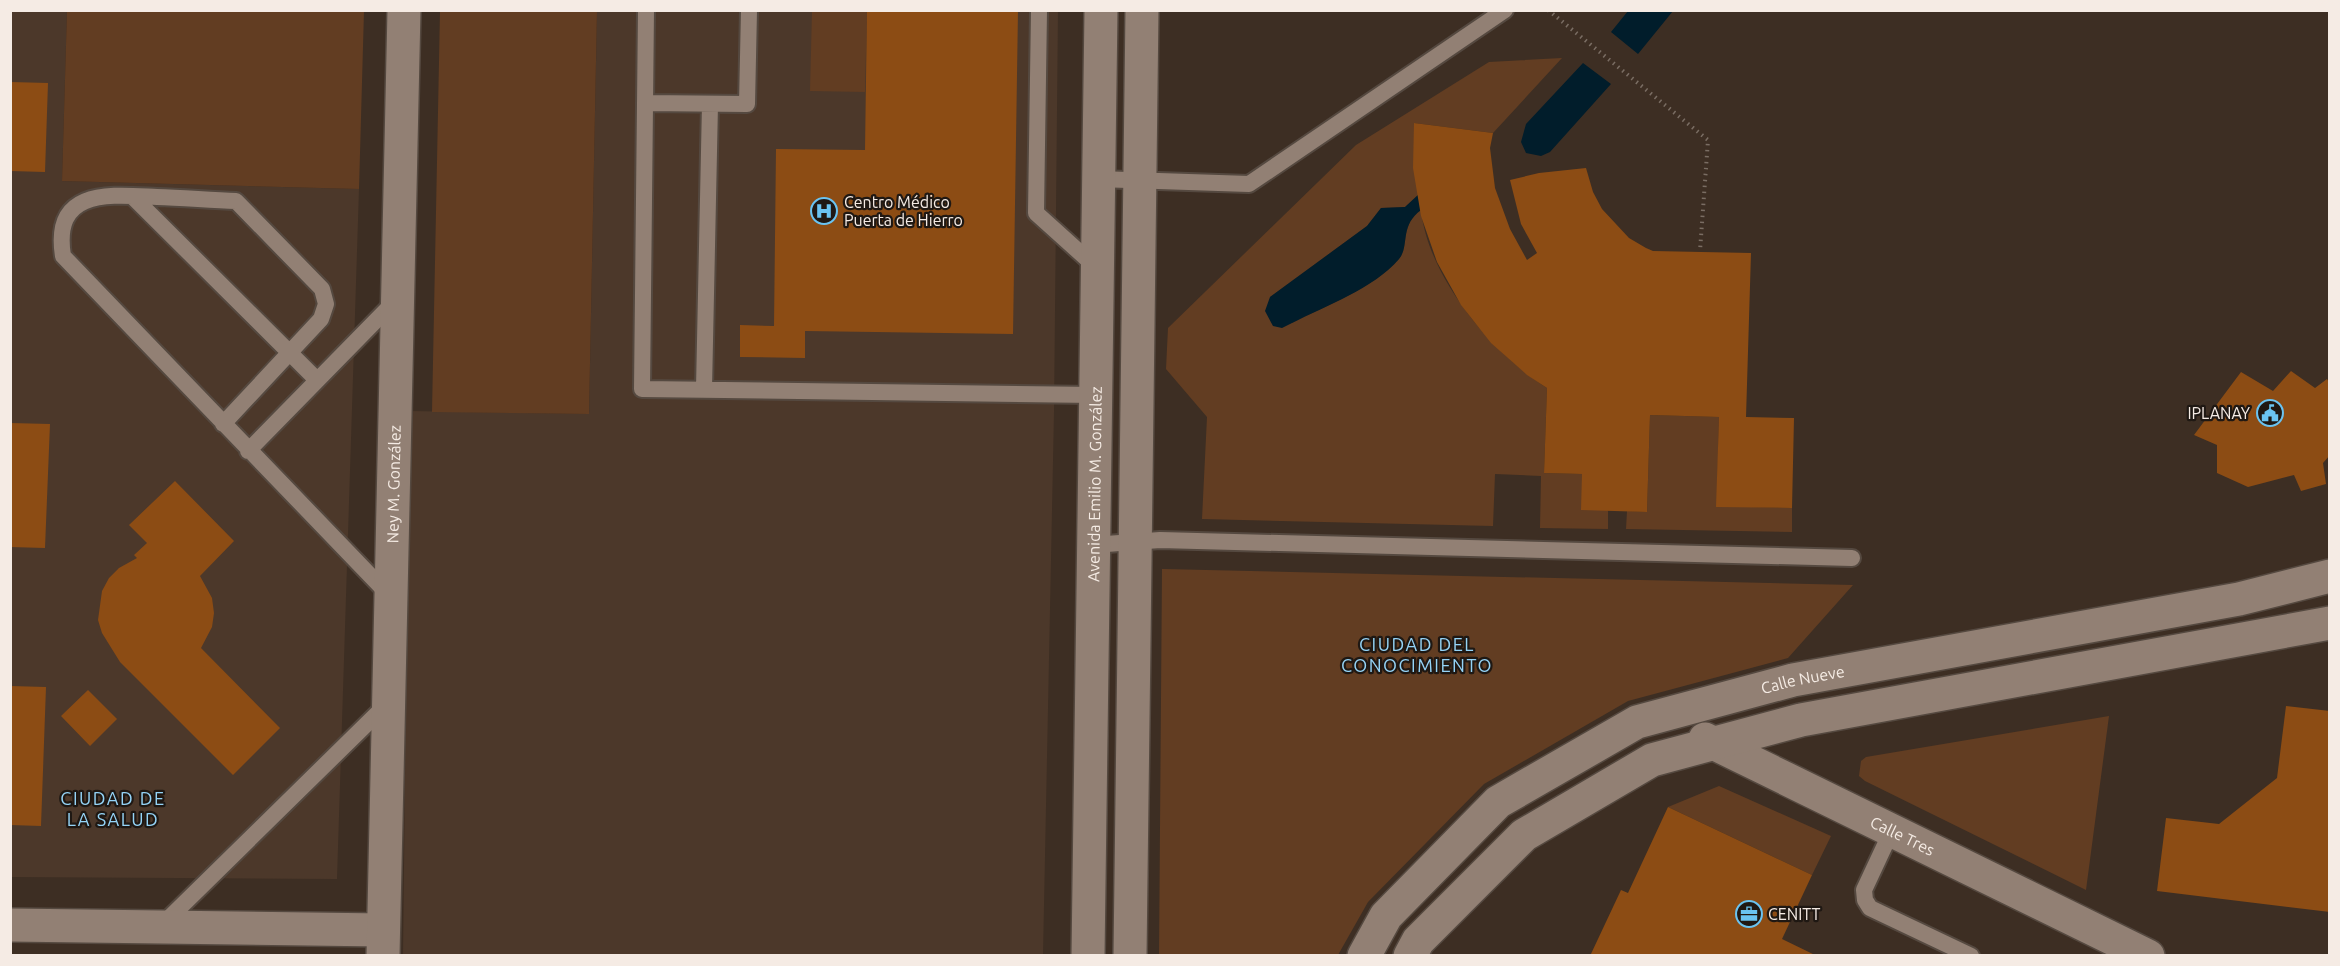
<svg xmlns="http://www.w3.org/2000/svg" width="2340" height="966" viewBox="0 0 2340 966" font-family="Ubuntu,sans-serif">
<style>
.built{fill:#4c382a}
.green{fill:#623d22}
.water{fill:#011d2b}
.building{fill:#8c4c14}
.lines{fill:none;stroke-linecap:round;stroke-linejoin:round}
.service-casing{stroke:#554940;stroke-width:20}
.minor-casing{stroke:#554940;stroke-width:36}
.secondary-casing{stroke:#554940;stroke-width:36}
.path{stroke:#7a6d63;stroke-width:4;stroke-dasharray:1.5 4.5;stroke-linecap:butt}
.service{stroke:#928074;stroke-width:16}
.minor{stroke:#928074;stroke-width:33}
.secondary{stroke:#928074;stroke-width:33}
.labels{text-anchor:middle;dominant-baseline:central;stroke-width:4.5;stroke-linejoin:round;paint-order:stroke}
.poi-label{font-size:16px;fill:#f5ebe4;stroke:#1f1813;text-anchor:start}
.street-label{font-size:16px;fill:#f5ebe4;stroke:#1f1813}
.neighbourhood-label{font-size:18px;letter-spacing:1.5px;fill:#95d4f7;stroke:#1f1813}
</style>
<rect width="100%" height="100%" fill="#3d2e23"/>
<!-- built -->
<path class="built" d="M11 11H67L62 181 359 189 337 879 11 877Z
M597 11H1058L1054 412 1043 955 403 956 409 411 589 414Z"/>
<!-- green -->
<path class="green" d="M67 11H364L359 189 62 181Z
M440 11H597L589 414 432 412Z
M812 11H867L865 92 810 91Z
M1562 58 1493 133 1414 123 1418 195 1405 207 1381 208 1367 226 1270 297 1292 323C1325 306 1375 287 1399 259 1410 246 1399 226 1421 210 1428 277 1492 353 1547 388L1544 473 1582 474 1608 511V529L1540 528 1541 476 1495 474 1493 526 1202 519 1207 417 1166 369 1168 328 1356 145 1489 62Z
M1650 415 1719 417 1717 506 1792 508V532L1626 529 1627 511 1647 512Z
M1162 569H1163L1853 585 1788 658 1628 701 1484 784 1368 902 1338 955 1159 956Z
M2109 716 2086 890 1865 781 1859 776 1861 761 1866 757Z
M1719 786 1831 836 1812 875 1668 807Z"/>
<!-- water -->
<path class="water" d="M1628 11V10L1673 11 1638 54 1611 32Z
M1583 63 1611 84 1550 152 1541 156 1526 153 1521 142 1526 124Z
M1418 195 1421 210C1399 226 1410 246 1399 259 1373 289 1327 305 1292 323L1282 328 1273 326 1265 311 1270 297 1367 226 1381 208 1405 207Z"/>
<!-- building -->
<path class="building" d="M867 10H1018L1013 334 805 331V358L740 357V325L774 326 776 149 865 150Z
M10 82 48 83 45 172 10 171Z
M1414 123 1493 133 1490 148 1495 188 1510 229 1527 260 1537 253 1521 224 1510 180 1539 173 1586 168 1593 192 1602 209 1629 238 1646 248 1653 251 1751 253 1746 417 1794 418 1792 508 1716 507 1719 417 1650 415 1647 512 1581 510 1582 474 1544 473 1547 388 1527 375 1491 343 1461 305 1437 262 1421 216 1413 168Z
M2291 371 2315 388 2327 379 2330 384V455L2323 463 2326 484 2301 491 2294 475 2248 487 2217 473V445L2194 435 2241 372 2273 391Z
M10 423 50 424 45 548 10 547Z
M175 481 234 541 200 576 212 598 214 613 212 627 201 648 280 728 233 775 120 662 102 633 98 620 102 591 109 578 119 568 137 558 134 555 147 543 129 525Z
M10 686 46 687 41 826 10 825Z
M88 690 117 719 90 746 61 716Z
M2286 706 2330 711V912L2157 891 2166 818 2219 824 2277 778Z
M1668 807 1812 875 1782 939 1817 956H1590L1621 890 1628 893Z"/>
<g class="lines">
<defs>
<path id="service" d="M646 10 642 389 1096 395
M1039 10 1036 213 1097 268
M645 103 747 104 749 10
M1098 179 1249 184 1505 10
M132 196 317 380
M704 389 710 104
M223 424 321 319 326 304 322 289 236 201C210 200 184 198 157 197 111 195 52 187 63 256L389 595
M248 451 397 299
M1093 545 1160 540 1852 558
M1892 830 1864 890 1865 900 1870 908 1971 956
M162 925 388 703"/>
<g id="minor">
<path id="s1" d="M1705 739 2148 956"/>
<path d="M10 925 383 930"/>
<path id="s2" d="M383 956 404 10"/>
<path id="s3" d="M1364 956 1386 916 1498 802 1637 722 1793 680 2239 599 2330 576"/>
<path d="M1410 956 1418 941 1524 835 1652 760 1801 720 2330 623"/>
</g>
<g id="secondary">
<path id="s4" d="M1088 956 1101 10"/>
<path d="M1130 956 1142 10"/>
</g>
</defs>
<!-- service casing -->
<use href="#service" class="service-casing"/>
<!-- minor casing -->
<use href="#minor" class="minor-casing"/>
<!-- secondary casing -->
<use href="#secondary" class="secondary-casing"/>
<!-- path -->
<path class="path" d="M1548 10 1708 140 1700 251"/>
<!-- service -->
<use href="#service" class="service"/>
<!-- minor -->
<use href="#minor" class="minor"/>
<!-- secondary -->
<use href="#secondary" class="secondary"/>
</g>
<!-- icons -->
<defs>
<symbol id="hospital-ring" viewBox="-11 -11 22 22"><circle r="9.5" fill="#1f1813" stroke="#6ac3f1" stroke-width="1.5"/><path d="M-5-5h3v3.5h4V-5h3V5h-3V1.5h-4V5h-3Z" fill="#6ac3f1"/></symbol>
<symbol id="civic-ring" viewBox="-11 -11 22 22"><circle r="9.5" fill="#1f1813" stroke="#6ac3f1" stroke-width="1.5"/><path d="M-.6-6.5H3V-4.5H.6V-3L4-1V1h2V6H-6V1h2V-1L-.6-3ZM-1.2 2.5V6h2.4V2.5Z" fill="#6ac3f1"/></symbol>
<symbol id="office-ring" viewBox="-11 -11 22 22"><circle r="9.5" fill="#1f1813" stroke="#6ac3f1" stroke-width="1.5"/><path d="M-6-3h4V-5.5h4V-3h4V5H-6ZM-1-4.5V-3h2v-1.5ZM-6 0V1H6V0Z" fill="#6ac3f1"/></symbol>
</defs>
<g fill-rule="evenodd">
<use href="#hospital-ring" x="809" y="196" width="30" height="30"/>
<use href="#civic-ring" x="2255" y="398" width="30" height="30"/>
<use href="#office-ring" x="1734" y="899" width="30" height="30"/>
</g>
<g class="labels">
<!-- poi labels -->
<g class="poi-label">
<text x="844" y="202">Centro Médico<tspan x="844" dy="18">Puerta de Hierro</tspan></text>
<text x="2250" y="413" text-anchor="end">IPLANAY</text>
<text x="1768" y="914">CENITT</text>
</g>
<!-- street labels -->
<g class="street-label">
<text stroke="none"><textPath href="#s2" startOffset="472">Ney M. González</textPath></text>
<text stroke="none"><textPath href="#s4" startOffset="472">Avenida Emilio M. González</textPath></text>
<text stroke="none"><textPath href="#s3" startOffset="537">Calle Nueve</textPath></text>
<text stroke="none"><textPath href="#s1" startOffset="220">Calle Tres</textPath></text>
</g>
<!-- neighbourhood labels -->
<g class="neighbourhood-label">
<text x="1417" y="644">CIUDAD DEL<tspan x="1417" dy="21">CONOCIMIENTO</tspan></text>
<text x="113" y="798">CIUDAD DE<tspan x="113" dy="21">LA SALUD</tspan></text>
</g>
</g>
<!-- border -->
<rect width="2340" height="966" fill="none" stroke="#f5ebe4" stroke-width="24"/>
</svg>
